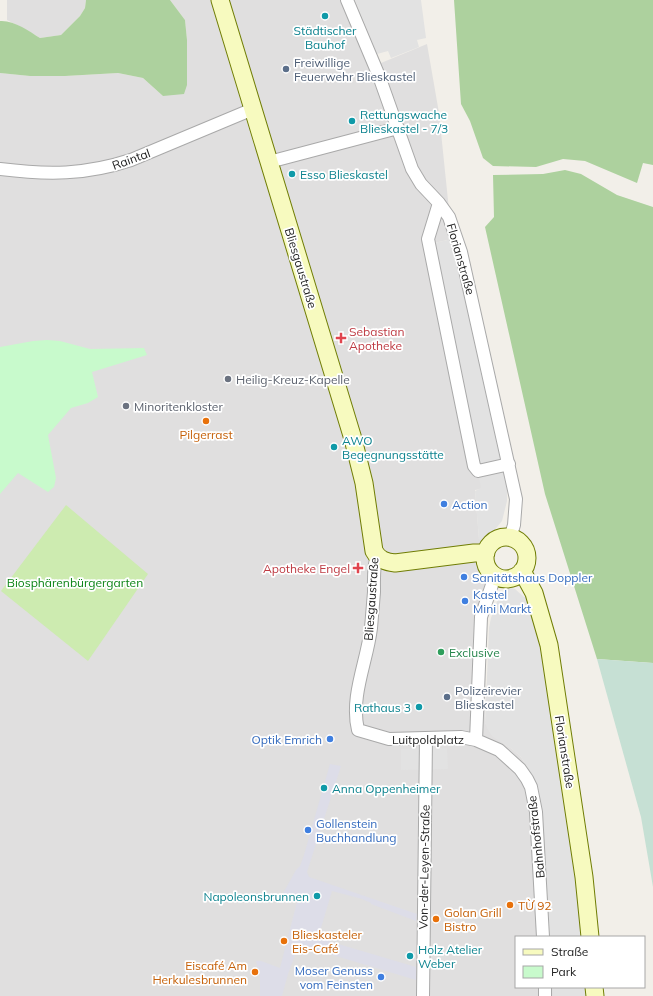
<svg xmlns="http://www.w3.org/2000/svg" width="653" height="996" viewBox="0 0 653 996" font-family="Mulish,sans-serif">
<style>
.residential{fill:#e0dfdf}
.grass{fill:#cdebb0}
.forest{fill:#add19e}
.wetland{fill:#c6e0d4}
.park{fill:#c8facc}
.parking{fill:#e2e2e2}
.plaza{fill:#dddde8}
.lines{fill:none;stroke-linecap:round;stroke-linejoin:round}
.minor-casing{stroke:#a9a9a9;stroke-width:14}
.secondary-casing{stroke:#707d05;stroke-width:19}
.minor{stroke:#fff;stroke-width:12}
.secondary{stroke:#f7fabf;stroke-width:17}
.culture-dot{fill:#0f9aa8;stroke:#fff;stroke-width:1.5}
.service-dot{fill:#5c6f8a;stroke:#fff;stroke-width:1.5}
.health-dot{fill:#e0444e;stroke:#fff;stroke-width:1.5}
.worship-dot{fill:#6b7280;stroke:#fff;stroke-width:1.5}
.food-dot{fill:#e8710a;stroke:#fff;stroke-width:1.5}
.shop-dot{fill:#3f7fe0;stroke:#fff;stroke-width:1.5}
.leisure-dot{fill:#2e9e5b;stroke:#fff;stroke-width:1.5}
.labels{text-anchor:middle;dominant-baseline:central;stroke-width:3.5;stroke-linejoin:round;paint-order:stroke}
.culture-label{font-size:12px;fill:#0d838f;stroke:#fff;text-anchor:start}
.service-label{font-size:12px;fill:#4e5e75;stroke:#fff;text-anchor:start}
.street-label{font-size:12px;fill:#222;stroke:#fff}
.health-label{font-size:12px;fill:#be3a42;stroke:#fff;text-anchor:start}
.worship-label{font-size:12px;fill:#5b616d;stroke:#fff;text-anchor:start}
.food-label{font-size:12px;fill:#c56008;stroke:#fff;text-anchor:start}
.shop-label{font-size:12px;fill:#366cbe;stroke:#fff;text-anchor:start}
.park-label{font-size:12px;fill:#0c8416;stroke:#fff}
.leisure-label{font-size:12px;fill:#27864d;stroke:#fff;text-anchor:start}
</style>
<rect width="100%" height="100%" fill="#f2efe9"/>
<!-- residential -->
<path class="residential" d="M7 0H86L85 8 80 16 61 35 40 38 30 32 7 20Z
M170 0H355L381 63 427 44 439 113 452 239 434 243 482 489 475 490 479 539 487 536 485 723 503 743 512 749 521 757 533 777 539 793 544 843 550 937H516V987H553V996H0V73L30 76H65L118 73 143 78 163 96 187 52V40L185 20Z"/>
<!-- grass -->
<path class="grass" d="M66 505 148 574 88 661 1 591Z"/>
<!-- forest -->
<path class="forest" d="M86 0H170L185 20 187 40V85L184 94 163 96 143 78 118 73 65 76H30L0 73V21C14 20 29 31 40 38L61 35 80 16 85 8Z
M454 0H653V165L643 163 637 183 585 161 563 159 536 167 493 166 483 158 470 121 461 104Z
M565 170 581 174 617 195 653 207V663L597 659 545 494 485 227 494 217 493 175 543 174Z"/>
<!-- wetland -->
<path class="wetland" d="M597 659 653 663V887L641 817Z"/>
<!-- park -->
<path class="park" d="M47 340 60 341 90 349 144 348 147 355 92 372 98 397 88 403 71 408 48 435 56 478 54 487 48 492 18 473 0 494V347L33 341Z"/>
<!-- parking -->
<path class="parking" d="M355 0H421L426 38 417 40 419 47 391 58 388 51 377 54Z
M452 239 507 483V501L502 521 493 532 479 540 475 491 481 488 434 243Z
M508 587 515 589 524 597 526 595 536 614 565 785 582 937H550L544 843 539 793 533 777 521 757 512 749 492 736 488 730 485 723 489 628 491 618 498 599 501 593Z
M447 748 448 769 401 770V749Z
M553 987H587V996H553Z"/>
<!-- plaza -->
<path class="plaza" d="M330 764 341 766 307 872 309 877 417 914 416 921 371 904V903L362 899 332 891 318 938 416 967V980L299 945 288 974 282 996H260V977L256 961H261L280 968 297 902 281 897 296 870 300 866 304 855Z"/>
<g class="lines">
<defs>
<path id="minor" d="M347 0 379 76 412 169 421 184 439 203 449 217 461 252 516 499 514 525 510 538
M269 162 398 128
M0 169C48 175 85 175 131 160L253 109
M439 203 428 239 474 466 478 471 509 464
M377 555C373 567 374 579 374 592 373 604 372 616 371 628 367 662 350 696 358 730L389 739 461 737 476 740 499 750 520 769 527 779 531 787 536 812 543 937
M476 740 481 617 495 576
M545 987V996
M423 996 426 738"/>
<path id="secondary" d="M220 0 353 439 364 483 374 551C379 560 386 562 395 563L474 553H486
M485 558a21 21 0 1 1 42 0a21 21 0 1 1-42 0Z
M522 571 534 593 549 645 584 877 590 937
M594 987 595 996"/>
</defs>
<!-- minor casing -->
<use href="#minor" class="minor-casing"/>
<!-- secondary casing -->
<use href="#secondary" class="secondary-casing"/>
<!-- minor -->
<use href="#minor" class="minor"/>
<!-- secondary -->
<use href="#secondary" class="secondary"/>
</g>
<!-- markers -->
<g class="culture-dot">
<circle cx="325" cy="16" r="4"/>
<circle cx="352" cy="121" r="4"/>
<circle cx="292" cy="174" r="4"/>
<circle cx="334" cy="447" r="4"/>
<circle cx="419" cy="707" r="4"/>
<circle cx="324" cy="788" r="4"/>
<circle cx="317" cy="896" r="4"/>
<circle cx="410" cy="956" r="4"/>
</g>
<g class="service-dot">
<circle cx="286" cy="69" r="4"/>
<circle cx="447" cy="697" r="4"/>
</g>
<g class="health-dot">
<path d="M339 332h4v4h4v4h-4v4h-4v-4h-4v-4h4z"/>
<path d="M356 562h4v4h4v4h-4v4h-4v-4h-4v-4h4z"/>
</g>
<g class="worship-dot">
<circle cx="228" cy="379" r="4"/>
<circle cx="126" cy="406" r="4"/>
</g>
<g class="food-dot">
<circle cx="206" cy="421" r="4"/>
<circle cx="510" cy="905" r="4"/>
<circle cx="436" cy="919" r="4"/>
<circle cx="284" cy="941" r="4"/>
<circle cx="255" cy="972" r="4"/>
</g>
<g class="shop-dot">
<circle cx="444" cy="504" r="4"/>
<circle cx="464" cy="577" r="4"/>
<circle cx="465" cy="601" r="4"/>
<circle cx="330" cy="739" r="4"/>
<circle cx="308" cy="830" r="4"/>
<circle cx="381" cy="977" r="4"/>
</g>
<circle class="leisure-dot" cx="441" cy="652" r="4"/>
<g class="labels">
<!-- culture labels -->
<g class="culture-label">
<text x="325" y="30" text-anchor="middle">Städtischer<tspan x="325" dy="14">Bauhof</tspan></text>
<text x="360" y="114">Rettungswache<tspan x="360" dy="14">Blieskastel - 7/3</tspan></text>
<text x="300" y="174">Esso Blieskastel</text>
<text x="342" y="440">AWO<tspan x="342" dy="14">Begegnungsstätte</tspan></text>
<text x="411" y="707" text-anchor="end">Rathaus 3</text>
<text x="332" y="788">Anna Oppenheimer</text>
<text x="309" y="896" text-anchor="end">Napoleonsbrunnen</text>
<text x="418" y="949">Holz Atelier<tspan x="418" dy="14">Weber</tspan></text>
</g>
<!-- service labels -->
<g class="service-label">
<text x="294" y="62">Freiwillige<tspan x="294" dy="14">Feuerwehr Blieskastel</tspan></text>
<text x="455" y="690">Polizeirevier<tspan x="455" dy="14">Blieskastel</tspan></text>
</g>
<!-- street labels -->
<g class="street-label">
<text transform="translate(131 159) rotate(-20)">Raintal</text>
<text transform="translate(461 259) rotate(74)">Florianstraße</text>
<text transform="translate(301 268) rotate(73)">Bliesgaustraße</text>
<text transform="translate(371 599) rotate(-86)">Bliesgaustraße</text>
<text x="428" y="739">Luitpoldplatz</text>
<text transform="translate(565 752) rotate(81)">Florianstraße</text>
<text transform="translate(536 837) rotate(-96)">Bahnhofstraße</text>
<text transform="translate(424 867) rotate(-89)">Von-der-Leyen-Straße</text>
</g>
<!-- health labels -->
<g class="health-label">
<text x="349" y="331">Sebastian<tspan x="349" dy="14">Apotheke</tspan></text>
<text x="350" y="568" text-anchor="end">Apotheke Engel</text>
</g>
<!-- worship labels -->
<g class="worship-label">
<text x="236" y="379">Heilig-Kreuz-Kapelle</text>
<text x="134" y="406">Minoritenkloster</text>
</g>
<!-- food labels -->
<g class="food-label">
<text x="206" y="434" text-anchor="middle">Pilgerrast</text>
<text x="518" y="905">TỪ 92</text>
<text x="444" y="912">Golan Grill<tspan x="444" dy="14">Bistro</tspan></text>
<text x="292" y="934">Blieskasteler<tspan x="292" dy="14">Eis-Café</tspan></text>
<text x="247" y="965" text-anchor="end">Eiscafé Am<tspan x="247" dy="14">Herkulesbrunnen</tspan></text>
</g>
<!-- shop labels -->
<g class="shop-label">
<text x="452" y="504">Action</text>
<text x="472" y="577">Sanitätshaus Doppler</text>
<text x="473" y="594">Kastel<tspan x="473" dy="14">Mini Markt</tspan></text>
<text x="322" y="739" text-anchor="end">Optik Emrich</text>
<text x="316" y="823">Gollenstein<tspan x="316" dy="14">Buchhandlung</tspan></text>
<text x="373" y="970" text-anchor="end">Moser Genuss<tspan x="373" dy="14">vom Feinsten</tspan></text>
</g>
<!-- park labels -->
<g class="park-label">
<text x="75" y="582">Biosphärenbürgergarten</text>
</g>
<!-- leisure labels -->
<g class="leisure-label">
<text x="449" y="652">Exclusive</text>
</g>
</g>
<!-- legend -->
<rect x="515" y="936" width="130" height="52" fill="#ffffff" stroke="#a7a7a7"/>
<rect x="523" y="949" width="20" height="6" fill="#f7fabf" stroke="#a7a7a7"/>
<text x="551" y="956" font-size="12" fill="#222222">Straße</text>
<rect x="523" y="966" width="20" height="12" fill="#c8facc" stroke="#a7a7a7"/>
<text x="551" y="976" font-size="12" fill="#222222">Park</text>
</svg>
